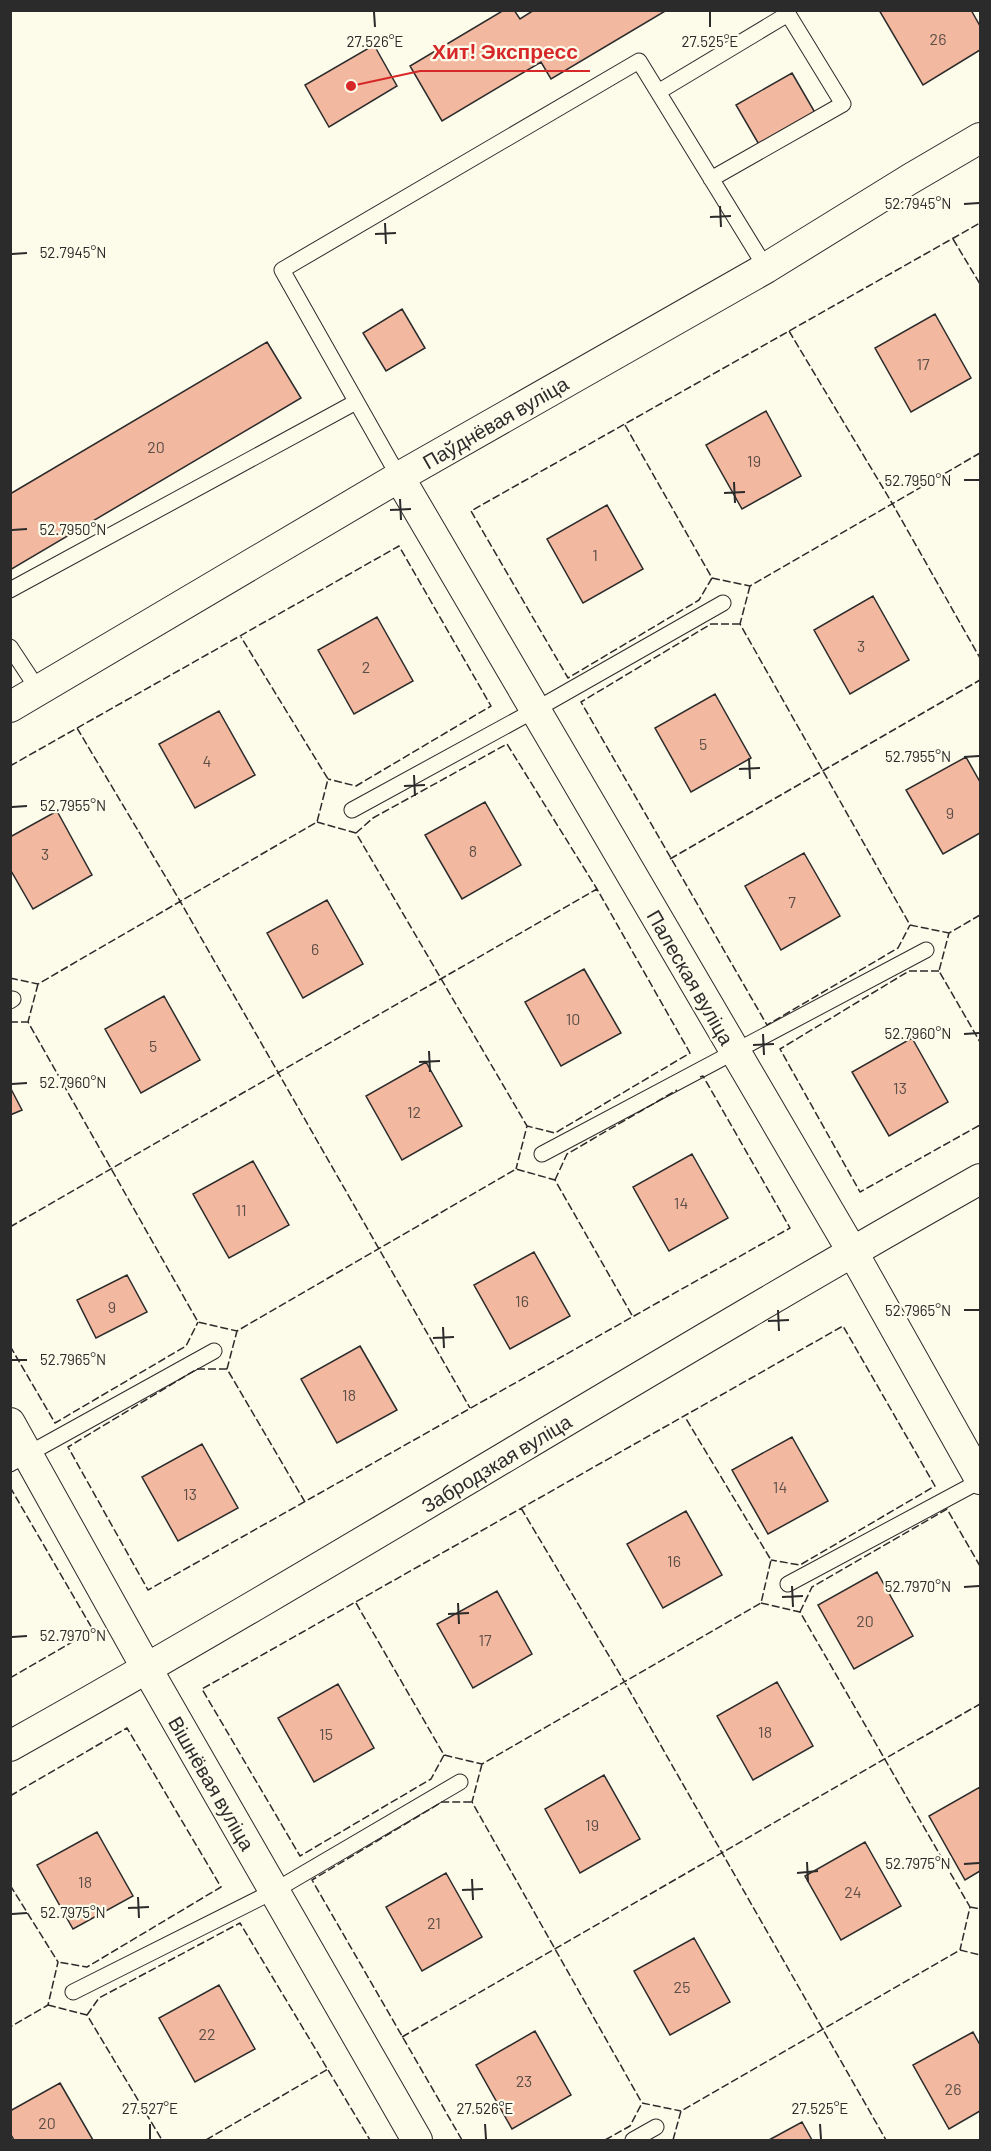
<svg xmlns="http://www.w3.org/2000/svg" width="991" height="2151" viewBox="0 0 991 2151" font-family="Barlow,sans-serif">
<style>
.building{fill:#f2b8a0;stroke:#2b2b2b;stroke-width:1.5}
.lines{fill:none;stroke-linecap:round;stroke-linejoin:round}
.lane-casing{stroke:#2b2b2b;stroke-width:17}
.street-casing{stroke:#2b2b2b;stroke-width:32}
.lane{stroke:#fdfbea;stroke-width:15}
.street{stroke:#fdfbea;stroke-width:30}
.fence{stroke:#2b2b2b;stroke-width:1.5;stroke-dasharray:8 3;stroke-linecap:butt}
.ticks{fill:none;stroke:#2b2b2b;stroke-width:2}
.labels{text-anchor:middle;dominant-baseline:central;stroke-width:4.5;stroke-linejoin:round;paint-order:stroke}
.number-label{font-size:16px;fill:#5d4e48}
.street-label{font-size:20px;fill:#2b2b2b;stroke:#fdfbea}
.ticks-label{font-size:15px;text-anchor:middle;fill:#2b2b2b;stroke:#fdfbea;stroke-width:4.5;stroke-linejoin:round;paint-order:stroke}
.leader{fill:none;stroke:#d62828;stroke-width:2}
.callout-dot{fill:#d62828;stroke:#fdfbea;stroke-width:2}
.callout-label{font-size:21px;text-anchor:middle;font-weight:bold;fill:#d62828;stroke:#fdfbea;stroke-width:4.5;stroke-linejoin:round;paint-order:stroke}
</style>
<rect width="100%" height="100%" fill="#fdfbea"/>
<!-- building -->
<path class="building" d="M504 10H514L520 19 534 10H667L551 79 541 62 442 121 410 66Z
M879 10H971L980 26V50L923 85Z
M374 45 397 86 329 127 305 85Z
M792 73 817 116 761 148 736 105Z
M402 309 425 348 386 371 363 333Z
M935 314 971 378 911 412 875 348Z
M267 342 301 398 10 570V494Z
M766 411 801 476 742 509 706 445Z
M607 505 643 569 583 603 547 539Z
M873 596 909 660 850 694 814 630Z
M377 617 413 681 354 714 318 650Z
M715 694 751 758 691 792 655 728Z
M219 711 255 775 195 808 159 744Z
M966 757 980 782V833L943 854 906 790Z
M485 802 521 865 462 899 425 835Z
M57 811 92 875 33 909 10 869V837Z
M804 853 840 916 781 950 745 886Z
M327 900 363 964 303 998 267 933Z
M584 969 621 1033 561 1066 525 1002Z
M164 996 200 1060 141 1093 105 1029Z
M912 1038 948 1102 889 1136 852 1072Z
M426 1062 462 1126 402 1160 366 1096Z
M10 1087 22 1110 10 1115Z
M692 1154 728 1218 669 1251 633 1187Z
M253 1161 289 1225 229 1258 193 1194Z
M534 1252 570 1316 510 1349 474 1285Z
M127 1275 147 1312 96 1338 77 1300Z
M360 1346 397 1410 337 1443 301 1379Z
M792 1437 828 1501 768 1534 732 1470Z
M202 1444 238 1508 178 1541 142 1477Z
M686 1511 722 1575 663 1608 627 1544Z
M877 1572 913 1636 854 1669 818 1605Z
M497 1591 532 1654 473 1688 437 1624Z
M777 1682 813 1746 753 1780 717 1716Z
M338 1684 374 1748 314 1782 278 1718Z
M604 1775 640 1839 580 1873 545 1809Z
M980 1787V1871L965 1880 929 1816Z
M97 1832 133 1896 73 1929 37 1865Z
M865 1842 901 1906 841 1940 805 1876Z
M446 1873 482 1937 422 1971 386 1907Z
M694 1938 730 2002 670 2035 634 1971Z
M219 1985 255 2049 195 2082 159 2018Z
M535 2031 571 2095 512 2129 476 2065Z
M973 2032 980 2045V2111L949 2129 913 2065Z
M60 2083 93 2140H14L10 2133V2111Z
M802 2122 812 2140H769Z"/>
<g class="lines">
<defs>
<path id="lane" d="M658 92 788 14 843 104 711 179
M399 477 282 270 639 61 766 268
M10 590 356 402
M10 647 39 691
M352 810 535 710 723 603
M10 1001 13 999
M542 1154 926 950
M10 1464 214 1351
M788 1584 980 1481
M73 1992 274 1891 460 1782
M633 2140 656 2127"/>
<path id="street" d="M399 477 852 1251 980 1479
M10 707 399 477 766 268 910 179 980 138
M10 1423 147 1669 417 2140
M10 1746C337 1563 654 1363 980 1179"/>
</defs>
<!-- lane casing -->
<use href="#lane" class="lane-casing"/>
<!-- street casing -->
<use href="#street" class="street-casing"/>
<!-- lane -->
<use href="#lane" class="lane"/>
<!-- street -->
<use href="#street" class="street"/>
<!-- fence -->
<path class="fence" d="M953 239 980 284
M789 331 892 503 980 658
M625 425 712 578 750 586 980 453
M712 578 699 600 568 678 471 511 980 223
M750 586 740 624 910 925 949 933
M740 624H711L581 702 767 1025 898 948 910 925
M77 728 180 901 470 1408
M10 766 399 546 491 706 356 786 328 779
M317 822 356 833 527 1126 516 1169
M356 833 373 818 507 744 597 889 690 1053 555 1133 527 1126
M670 859 980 680
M980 915 949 933 939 971 980 1042
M939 971H909L780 1049 860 1192 980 1125
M10 978 38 984 317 822 328 779 241 637
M38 984 28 1022 198 1322 237 1331
M10 1022H28
M555 1180 567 1154 677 1090
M10 1227 597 889
M10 1346 55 1423 186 1346 198 1322
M227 1369H197L68 1447 148 1590 790 1228 703 1076 700 1077
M10 1487 93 1630 10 1678
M305 1502 227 1369 237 1331 516 1169 555 1180 633 1317
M521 1508 624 1681 886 2140
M356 1603 444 1755 482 1764 761 1603 771 1560 685 1417
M761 1603 800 1612 970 1907 960 1950
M800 1612 812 1587 947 1509 980 1566
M444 1755 431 1779 300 1856 202 1689 843 1326 935 1486 800 1565 771 1560
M482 1764 472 1802 642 2103 681 2111
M10 1796 127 1728 221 1887 87 1967 58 1962
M10 1885 58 1962 48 2005 10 2027
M970 1907 980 1909
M48 2005 87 2015 162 2140
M87 2015 99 1998 240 1923 370 2140
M402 2037 980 1704
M206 2140 328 2069
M462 2140 312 1880 442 1802H472
M605 2140 630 2126 642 2103
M673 2140 681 2111 960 1950 980 1955"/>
</g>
<!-- ticks -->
<path class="ticks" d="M374 12 375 27M710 12V27M964 204 979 203M720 206 721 227M710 217 731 216M385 223 386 244M375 234 396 233M12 254 27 253M964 480H979M734 482 735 503M724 493 745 492M400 499 401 520M390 510 411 509M12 530 27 529M964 757 979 756M749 758 750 779M739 769 760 768M414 775 415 796M404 786 425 785M12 807 27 806M763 1034 764 1055M964 1034 979 1033M753 1045 774 1044M429 1051 430 1072M419 1062 440 1061M12 1084 27 1083M778 1310 779 1331M964 1310H979M768 1321 789 1320M443 1327 444 1348M433 1338 454 1337M12 1360H27M792 1586 793 1607M964 1587 979 1586M782 1597 803 1596M458 1603 459 1624M448 1614 469 1613M12 1637 27 1636M807 1862 808 1882M964 1864 979 1863M797 1873 818 1871M472 1879 473 1900M462 1890 483 1889M138 1897 139 1918M128 1908 149 1907M12 1914 27 1913M150 2124V2139M485 2124 486 2139M820 2124 821 2139"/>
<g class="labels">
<!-- number labels -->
<g class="number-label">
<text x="938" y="38">26</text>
<text x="923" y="363">17</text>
<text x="156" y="446">20</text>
<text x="754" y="460">19</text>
<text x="595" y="554">1</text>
<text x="861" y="645">3</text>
<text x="366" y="666">2</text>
<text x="703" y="743">5</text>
<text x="207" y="760">4</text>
<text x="950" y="812">9</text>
<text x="473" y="850">8</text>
<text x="45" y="853">3</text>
<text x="792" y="901">7</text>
<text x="315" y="948">6</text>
<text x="573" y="1018">10</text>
<text x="153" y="1045">5</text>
<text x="900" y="1087">13</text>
<text x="414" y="1111">12</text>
<text x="681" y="1202">14</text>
<text x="241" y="1209">11</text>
<text x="522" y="1300">16</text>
<text x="112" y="1306">9</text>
<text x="349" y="1394">18</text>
<text x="780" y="1486">14</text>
<text x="190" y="1493">13</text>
<text x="674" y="1560">16</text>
<text x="865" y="1620">20</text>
<text x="485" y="1639">17</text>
<text x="765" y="1731">18</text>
<text x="326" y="1733">15</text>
<text x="592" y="1824">19</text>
<text x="85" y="1881">18</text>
<text x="853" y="1891">24</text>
<text x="434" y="1922">21</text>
<text x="682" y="1986">25</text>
<text x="207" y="2033">22</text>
<text x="524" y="2080">23</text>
<text x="953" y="2088">26</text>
<text x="47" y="2122">20</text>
</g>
<!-- street labels -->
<g class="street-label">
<text transform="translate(495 422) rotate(-30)">Паўднёвая вуліца</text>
<text transform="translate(691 977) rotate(60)">Палеская вуліца</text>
<text transform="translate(496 1463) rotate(-31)">Забродзкая вуліца</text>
<text transform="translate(212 1783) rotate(60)">Вішнёвая вуліца</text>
</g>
</g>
<g class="ticks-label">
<text x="375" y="47">27.526°E</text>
<text x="710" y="47">27.525°E</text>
<text x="918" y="209">52.7945°N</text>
<text x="73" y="258">52.7945°N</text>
<text x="918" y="486">52.7950°N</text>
<text x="73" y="535">52.7950°N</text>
<text x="918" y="762">52.7955°N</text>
<text x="73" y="811">52.7955°N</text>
<text x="918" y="1039">52.7960°N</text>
<text x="73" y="1088">52.7960°N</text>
<text x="918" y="1316">52.7965°N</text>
<text x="73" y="1365">52.7965°N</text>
<text x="918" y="1592">52.7970°N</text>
<text x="73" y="1641">52.7970°N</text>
<text x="918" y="1869">52.7975°N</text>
<text x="73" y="1918">52.7975°N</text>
<text x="150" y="2114">27.527°E</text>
<text x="485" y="2114">27.526°E</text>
<text x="820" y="2114">27.525°E</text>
</g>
<!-- callouts -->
<path class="leader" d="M351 86L420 71H590"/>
<circle class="callout-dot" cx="351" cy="86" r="6"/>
<g class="callout-label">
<text x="505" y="59">Хит! Экспресс</text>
</g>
<!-- border -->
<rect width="991" height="2151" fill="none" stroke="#2b2b2b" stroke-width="24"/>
</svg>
